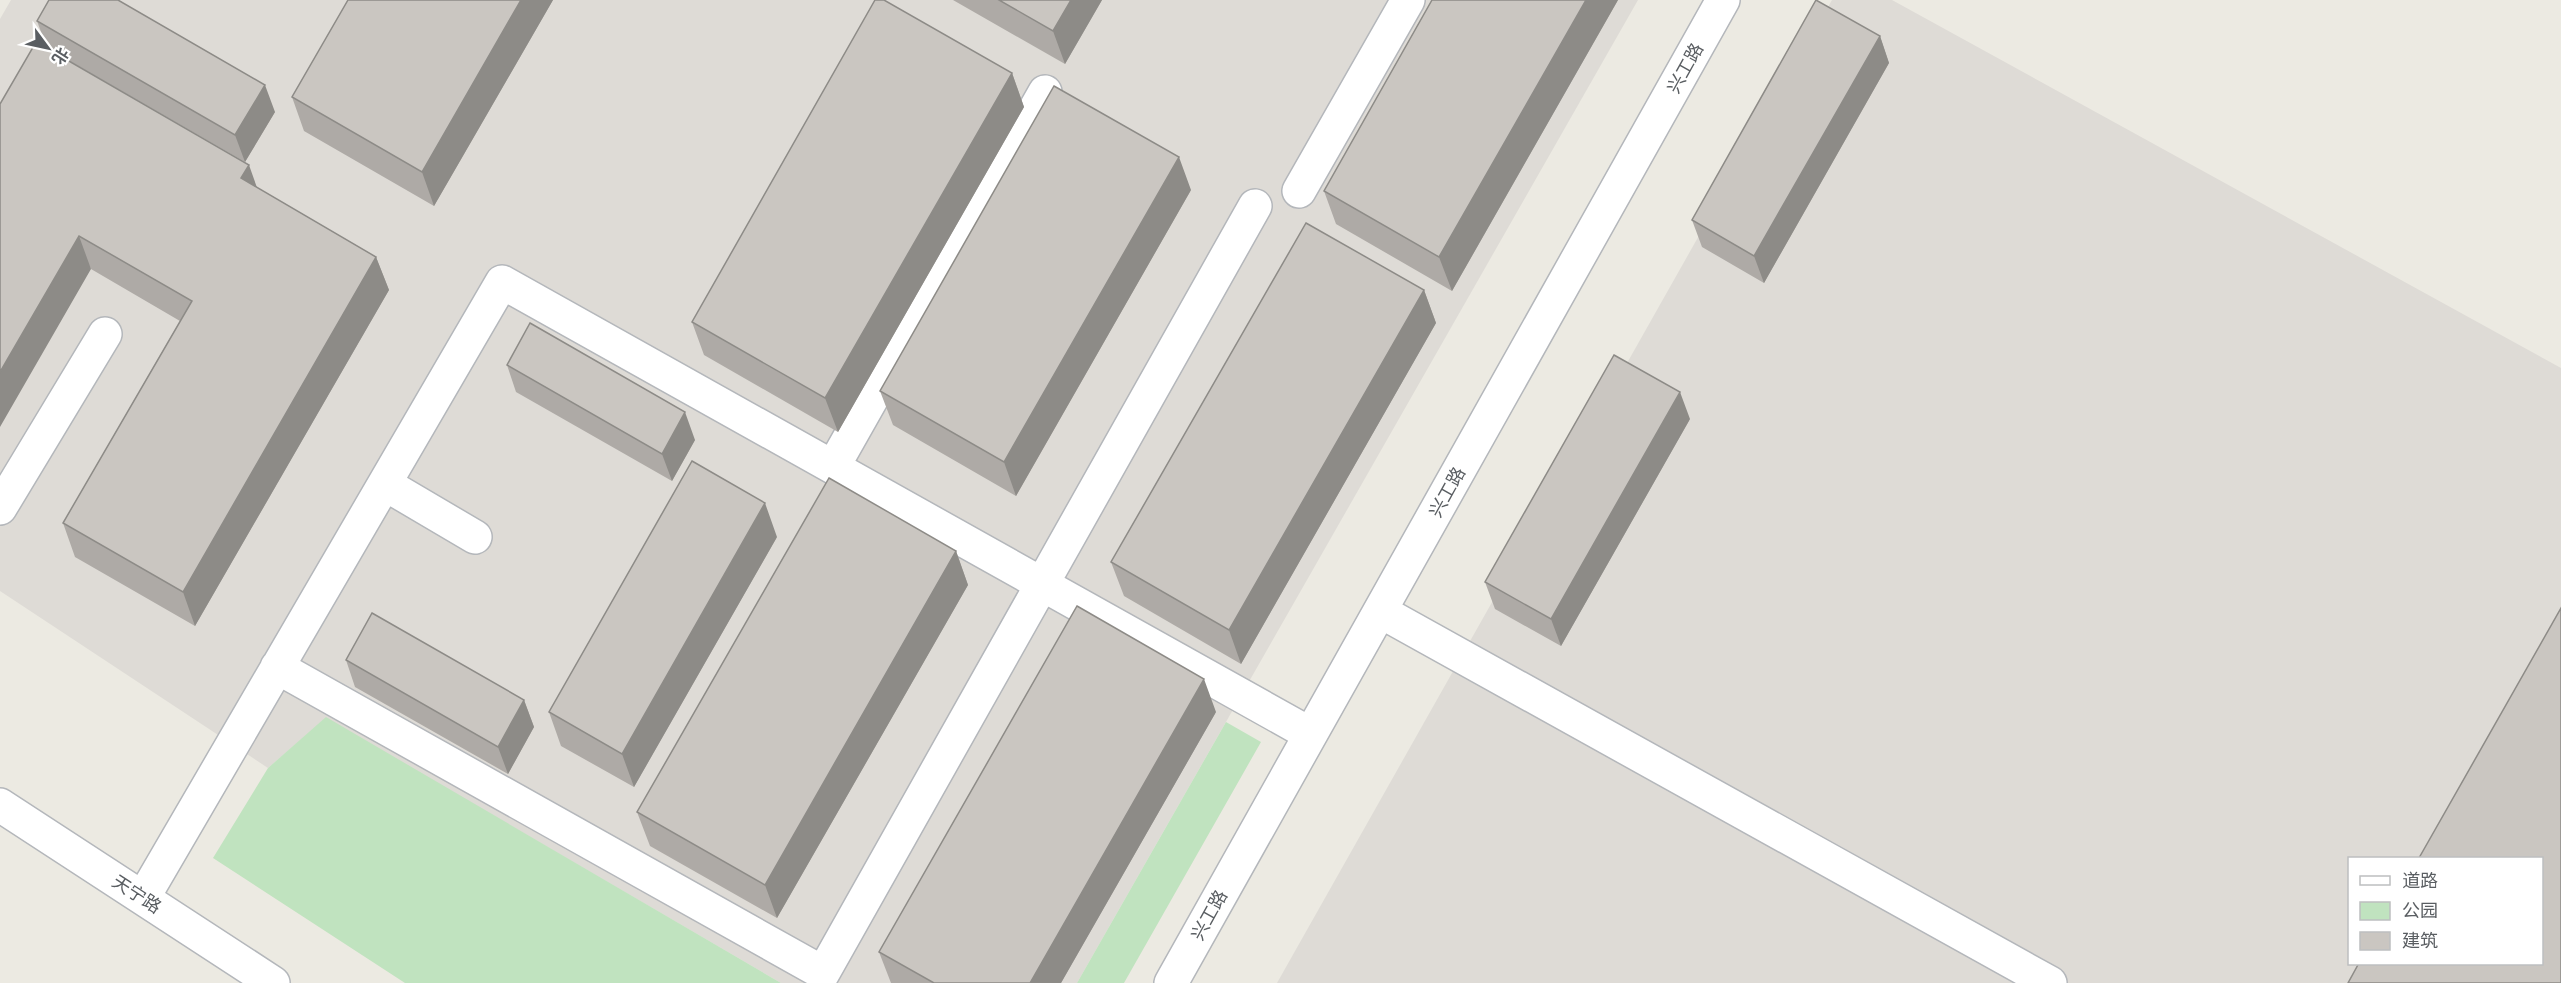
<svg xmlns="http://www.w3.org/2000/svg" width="2561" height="983" viewBox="0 0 2561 983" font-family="Mulish,'Noto Sans SC',sans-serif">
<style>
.industrial{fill:#dedbd6;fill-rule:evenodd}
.green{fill:#c0e3bf}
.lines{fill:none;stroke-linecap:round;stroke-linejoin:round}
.minor-casing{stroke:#b4b7bb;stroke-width:36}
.minor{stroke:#fff;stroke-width:33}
.wall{fill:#aeaaa6}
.shaded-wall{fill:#8d8b87}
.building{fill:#cac6c1;stroke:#8d8b87;stroke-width:1.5}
.labels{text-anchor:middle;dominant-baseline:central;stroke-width:4.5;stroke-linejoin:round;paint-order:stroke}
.street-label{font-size:18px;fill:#5a5e62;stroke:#fff}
</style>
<rect width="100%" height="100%" fill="#eceae2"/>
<!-- industrial -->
<path class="industrial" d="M11 0H1638L1077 983H781L326 718 268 768 0 591V19Z
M1832 0H1892L2561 368V983H1277ZM2350 858H2542V964H2350Z"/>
<!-- green -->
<path class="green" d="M326 717 781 983H405L213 858 268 768Z
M1226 722 1261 742 1124 983H1077Z"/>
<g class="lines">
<defs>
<path id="minor" d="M1299 191 1408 0
M833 467 1045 92
M385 484 475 537
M0 508 105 334
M1380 611 2050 983
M277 667 823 973 1255 206
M0 805 273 983
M143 898 502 282 1310 734
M1171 983 1723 0"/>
</defs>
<!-- minor casing -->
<use href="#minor" class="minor-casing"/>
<!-- minor -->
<use href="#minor" class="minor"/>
</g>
<!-- wall -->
<path class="wall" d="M348 0H553L434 206 304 131 292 97Z
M953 0H1102L1065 64Z
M1432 0H1618L1452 291 1336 224 1324 191Z
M37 21 275 112 245 162 47 48Z
M1880 36 1889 63 1764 283 1702 247 1692 220Z
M1012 73 1024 107 838 432 704 355 692 322Z
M0 104 257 188 376 257 389 290 195 626 75 557 63 523 180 321 91 269Z
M1191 190 1016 496 893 425 880 391Z
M1424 290 1436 323 1241 664 1124 596 1111 562Z
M507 365 695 440 672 481 516 392Z
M1690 419 1561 646 1495 609 1485 582Z
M777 537 634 787 561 746 549 712Z
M956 551 968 585 777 918 650 846 637 812Z
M346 660 524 700 534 727 508 774 355 687Z
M1216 712 1061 983H891L879 952Z"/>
<!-- shaded-wall -->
<path class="shaded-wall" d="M521 0H553L434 206 422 172Z
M1071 0H1102L1065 64 1053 31Z
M1586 0H1618L1452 291 1439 257Z
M1880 36 1889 63 1764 283 1754 256Z
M1012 73 1024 107 838 432 825 398Z
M265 85 275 112 245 162 235 135Z
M1179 157 1191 190 1016 496 1004 462Z
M249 165 261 199 241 178Z
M79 236 91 269 0 427V372Z
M376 257 389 290 195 626 183 592Z
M1424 290 1436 323 1241 664 1229 630Z
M1680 392 1690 419 1561 646 1551 619Z
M685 412 695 440 672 481 662 454Z
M765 503 777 537 634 787 622 754Z
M956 551 968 585 777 918 765 885Z
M1204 679 1216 712 1061 983H1030Z
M524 700 534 727 508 774 498 747Z"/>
<!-- building -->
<path class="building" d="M49 0H118L265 85 235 135 37 21Z
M348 0H521L422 172 292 97Z
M875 0H884L1012 73 825 398 692 322Z
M999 0H1071L1053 31Z
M1432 0H1586L1439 257 1324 191Z
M1816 0 1880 36 1754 256 1692 220Z
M36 42 249 165 241 178 376 257 183 592 63 523 192 301 79 236 0 372V104Z
M1054 86 1179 157 1004 462 880 391Z
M1306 223 1424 290 1229 630 1111 562Z
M530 323 685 412 662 454 507 365Z
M1614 355 1680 392 1551 619 1485 582Z
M692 461 765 503 622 754 549 712Z
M829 478 956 551 765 885 637 812Z
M1077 606 1204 679 1030 983H934L879 952Z
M2561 608V983H2348L2359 963H2541V858H2419Z
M372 613 524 700 498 747 346 660Z"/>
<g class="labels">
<!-- street labels -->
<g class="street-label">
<text transform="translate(1685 68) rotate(-61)">兴工路</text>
<text transform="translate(1447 492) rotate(-61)">兴工路</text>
<text transform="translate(137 894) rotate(33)">天宁路</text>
<text transform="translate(1209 915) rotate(-61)">兴工路</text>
</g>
</g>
<!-- legend -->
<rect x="2348" y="857" width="195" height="108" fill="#ffffff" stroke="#bdbfc0" stroke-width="1.5"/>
<rect x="2360" y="876" width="30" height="9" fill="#ffffff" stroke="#bdbfc0" stroke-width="1.5"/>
<text x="2402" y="887" font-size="18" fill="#5a5e62">道路</text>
<rect x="2360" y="902" width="30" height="18" fill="#c0e3bf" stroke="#bdbfc0" stroke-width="1.5"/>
<text x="2402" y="917" font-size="18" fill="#5a5e62">公园</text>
<rect x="2360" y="932" width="30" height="18" fill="#cac6c1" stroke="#bdbfc0" stroke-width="1.5"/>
<text x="2402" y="947" font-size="18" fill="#5a5e62">建筑</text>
<!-- north arrow -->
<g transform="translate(48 48) rotate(123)" stroke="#ffffff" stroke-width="4.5" paint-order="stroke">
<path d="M0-4.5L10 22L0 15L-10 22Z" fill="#5a5e62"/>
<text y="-9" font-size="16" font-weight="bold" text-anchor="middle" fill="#5a5e62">北</text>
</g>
</svg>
